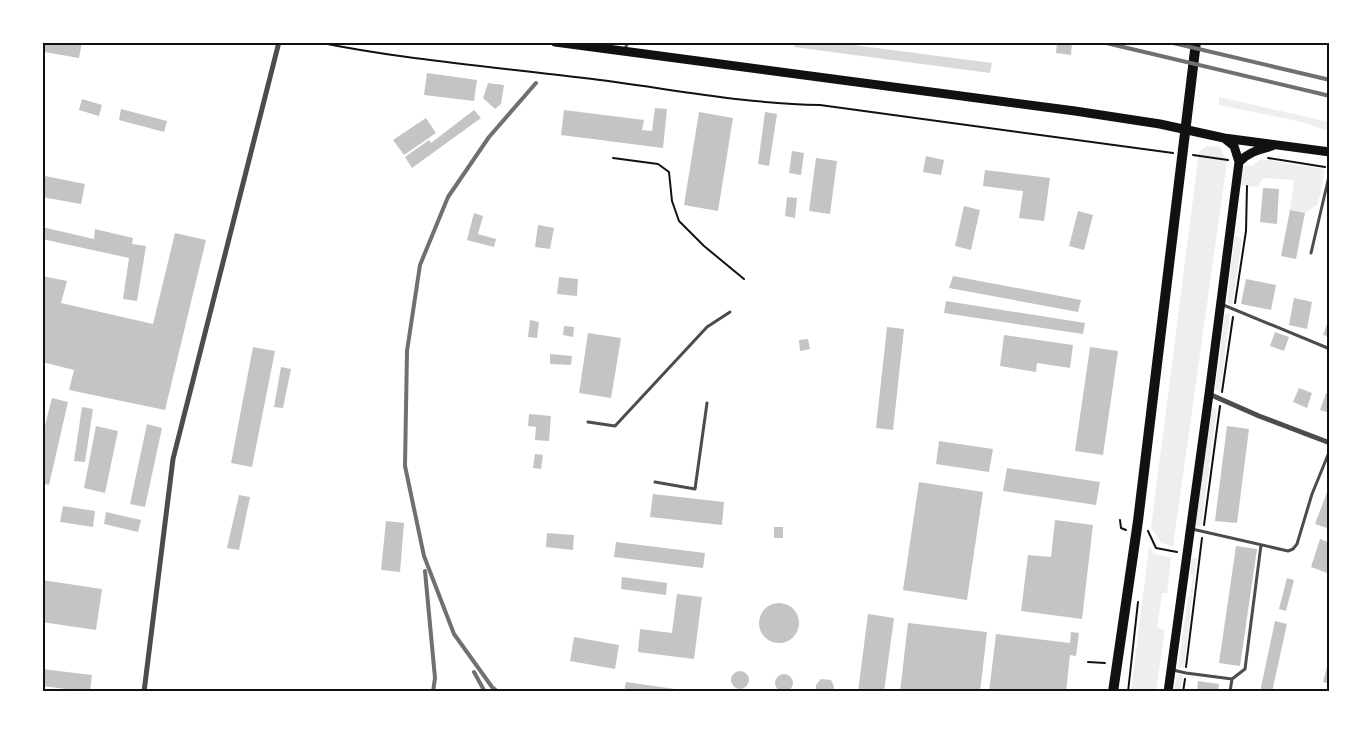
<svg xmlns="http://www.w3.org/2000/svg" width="1372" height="734" viewBox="0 0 1372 734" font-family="Lato,sans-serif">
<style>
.green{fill:#eee}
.water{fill:#d9d9d9}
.building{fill:#c4c4c4}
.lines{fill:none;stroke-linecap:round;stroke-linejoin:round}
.path{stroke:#111;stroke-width:2}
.service{stroke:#4c4c4c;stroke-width:3}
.minor{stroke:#4c4c4c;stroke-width:5}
.secondary{stroke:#111;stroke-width:9}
.trunk{stroke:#111;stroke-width:10}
.rail{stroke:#707070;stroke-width:4}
.neatline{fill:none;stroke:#111;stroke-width:2}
</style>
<rect width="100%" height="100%" fill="#fff"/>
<!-- green -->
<path class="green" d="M1219 97 1329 122V131L1302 122 1219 105Z
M1206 146 1220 147 1227 162 1173 546 1161 543 1151 528 1199 152Z
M1261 159 1325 169 1318 204 1305 213 1290 210 1294 180 1263 178 1258 187 1239 185 1244 165 1252 166Z
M1235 235 1242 240 1232 305 1227 303Z
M1225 313 1230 314 1220 392 1215 390Z
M1210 407 1217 409 1201 527 1196 526Z
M1149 546 1154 554 1171 557 1167 593H1162L1157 628 1165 630 1156 691H1131Z
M1192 558H1197L1184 668 1178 667 1188 597H1190L1193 575 1190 574Z
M1177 674 1183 675 1180 691H1174Z"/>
<!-- water -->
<path class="water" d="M796 42 838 43 992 63 990 73 794 47Z"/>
<!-- building -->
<path class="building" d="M46 42H82L79 58 44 52 42 57V44H46Z
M1057 42H1072L1071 55 1056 53Z
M427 73 477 80 474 101 424 95Z
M488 83 504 85 501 104 495 109 483 98Z
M82 99 102 105 99 116 79 110Z
M655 108 667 109 663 148 561 135 564 110 644 120 642 130 652 131Z
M121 109 167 121 164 132 119 120Z
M474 110 481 118 412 168 405 157 429 140 431 143Z
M699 112 733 118 718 211 684 205Z
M765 112 777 114 769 166 758 164Z
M426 118 436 133 404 155 393 140Z
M792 151 804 153 801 175 789 173Z
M926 156 944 160 941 175 923 172Z
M816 158 837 161 830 214 809 211Z
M985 170 1050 178 1044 221 1019 218 1023 191 983 186Z
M45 176 85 184 81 204 42 197Z
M1263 188 1279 189 1277 224 1260 222Z
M787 197 797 198 795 218 785 216Z
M964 206 980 210 971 250 955 246Z
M1290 210 1305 213 1296 259 1281 256Z
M1078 211 1093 215 1084 250 1069 246Z
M474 213 483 216 478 234 496 239 494 247 467 240Z
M538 225 554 228 550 249 535 247Z
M42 227 94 239 95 229 133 238 132 244 146 246 137 301 123 299 129 258 42 239Z
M175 233 206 240 165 410 69 390 74 370 42 362V276L67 281 61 303 153 324Z
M953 276 1081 300 1078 312 949 288Z
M559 277 578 279 577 296 557 294Z
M1246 279 1276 285 1271 310 1241 304Z
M1294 298 1312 302 1307 329 1289 325Z
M946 301 1085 323 1083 334 944 313Z
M1330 316V337L1323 335Z
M530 320 539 322 537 338 528 337Z
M564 326 574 327 573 337 563 335Z
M887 327 904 329 893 430 876 428Z
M1275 332 1289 337 1284 351 1270 346Z
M588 333 621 338 611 398 579 393Z
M1004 335 1073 345 1070 368 1037 363 1036 372 1000 366Z
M808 339 810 349 800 351 799 340Z
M253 347 275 351 252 467 231 463Z
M1090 347 1118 351 1103 455 1075 451Z
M550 354 572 356 571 365 550 364Z
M281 367 291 369 283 408 274 407Z
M1299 388 1312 393 1307 408 1293 402Z
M1326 393 1330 395V413L1320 410Z
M52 398 68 402 49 485 42 483V437Z
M82 407 93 409 85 462 74 461Z
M529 414 551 416 549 441 535 440 536 427 528 426Z
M147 424 162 428 145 507 130 504Z
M96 426 118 431 105 493 84 488Z
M1227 426 1249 429 1237 523 1215 521Z
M939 441 993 449 989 472 936 464Z
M535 454 543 455 541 469 533 468Z
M1007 468 1100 482 1096 505 1003 491Z
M919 482 983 492 967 600 903 590Z
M1329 487H1330V529L1315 524Z
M653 494 724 502 722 525 650 517Z
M239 495 250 497 239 550 227 548Z
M63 506 95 511 93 527 60 522Z
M106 512 141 520 138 532 104 524Z
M1055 520 1093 525 1082 619 1021 611 1028 555 1051 557Z
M386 521 404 523 400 572 381 570Z
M774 527H783V538H774Z
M547 533 574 535 573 550 546 547Z
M1320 539 1330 543V574L1311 567Z
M616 542 705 553 703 568 614 557Z
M1236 546 1257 549 1240 666 1219 663Z
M622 577 667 583 666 595 621 589Z
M1287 578 1294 580 1286 611 1279 609Z
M42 580 102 589 96 630 42 622Z
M677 594 702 597 694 659 638 652 640 629 672 633Z
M759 623a20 20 0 1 1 40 0a20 20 0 1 1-40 0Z
M868 614 894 618 884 692H858Z
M1275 621 1287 624 1272 692H1260Z
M908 623 987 632 980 692H900Z
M1071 632 1079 633 1076 656 1070 655 1066 692H989L996 634 1070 643Z
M574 637 619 645 615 669 570 661Z
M1329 659H1330V684L1323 682Z
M42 669 92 675 90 692 42 686Z
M731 680a9 9 0 1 1 18 0a9 9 0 1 1-18 0Z
M775 683a9 9 0 1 1 18 0a9 9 0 1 1-18 0Z
M821 679 831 680 834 686 833 692H816V685Z
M1198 681 1219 684 1218 692H1197Z
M626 682 682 690V692H624Z"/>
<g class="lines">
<!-- path -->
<path class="path" d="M317 42C405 60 495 67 584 78 661 87 743 104 820 105L1173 153
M1193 155 1228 160
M613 158 658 164 669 172 672 201 679 221 704 246 744 279
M1268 158 1325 167
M1235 303 1246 231 1247 186
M1222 392 1233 317
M1120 520 1121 528 1126 530
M1204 525 1220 406
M1148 531 1156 548 1177 552
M1088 662 1105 663
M1186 667 1202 538
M1128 692 1138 602
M1183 692 1185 679"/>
<!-- service -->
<path class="service" d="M624 51 628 42
M1311 253 1330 172
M1221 304 1330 349
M588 422 615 426 707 327 730 312
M655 482 695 489 707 403
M1192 529 1288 551 1293 549 1297 544 1312 494 1330 450
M1173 670 1186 673 1232 679 1245 669 1261 545
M1230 692 1232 679"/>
<!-- minor -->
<path class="minor" d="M1209 394 1259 416 1330 443
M144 692 173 459 279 42"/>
<!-- secondary -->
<path class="secondary" d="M555 42 1075 111 1160 124 1224 138 1330 152
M1239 162C1249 152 1258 150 1272 146
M1168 692 1209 394 1239 162 1234 146 1224 138"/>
<!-- trunk -->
<path class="trunk" d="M1113 692 1138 521 1196 42"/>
<!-- rail -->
<path class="rail" d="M1102 42 1330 96
M1169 42 1330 80
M425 571 435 678 433 692
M474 672 485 692
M498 692 492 687 454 634 424 556 405 466 407 351 420 265 448 197 489 137 536 83"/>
</g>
<!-- border -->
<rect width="1372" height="734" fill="none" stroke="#ffffff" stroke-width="88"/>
<rect x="44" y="44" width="1284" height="646" class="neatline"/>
</svg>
